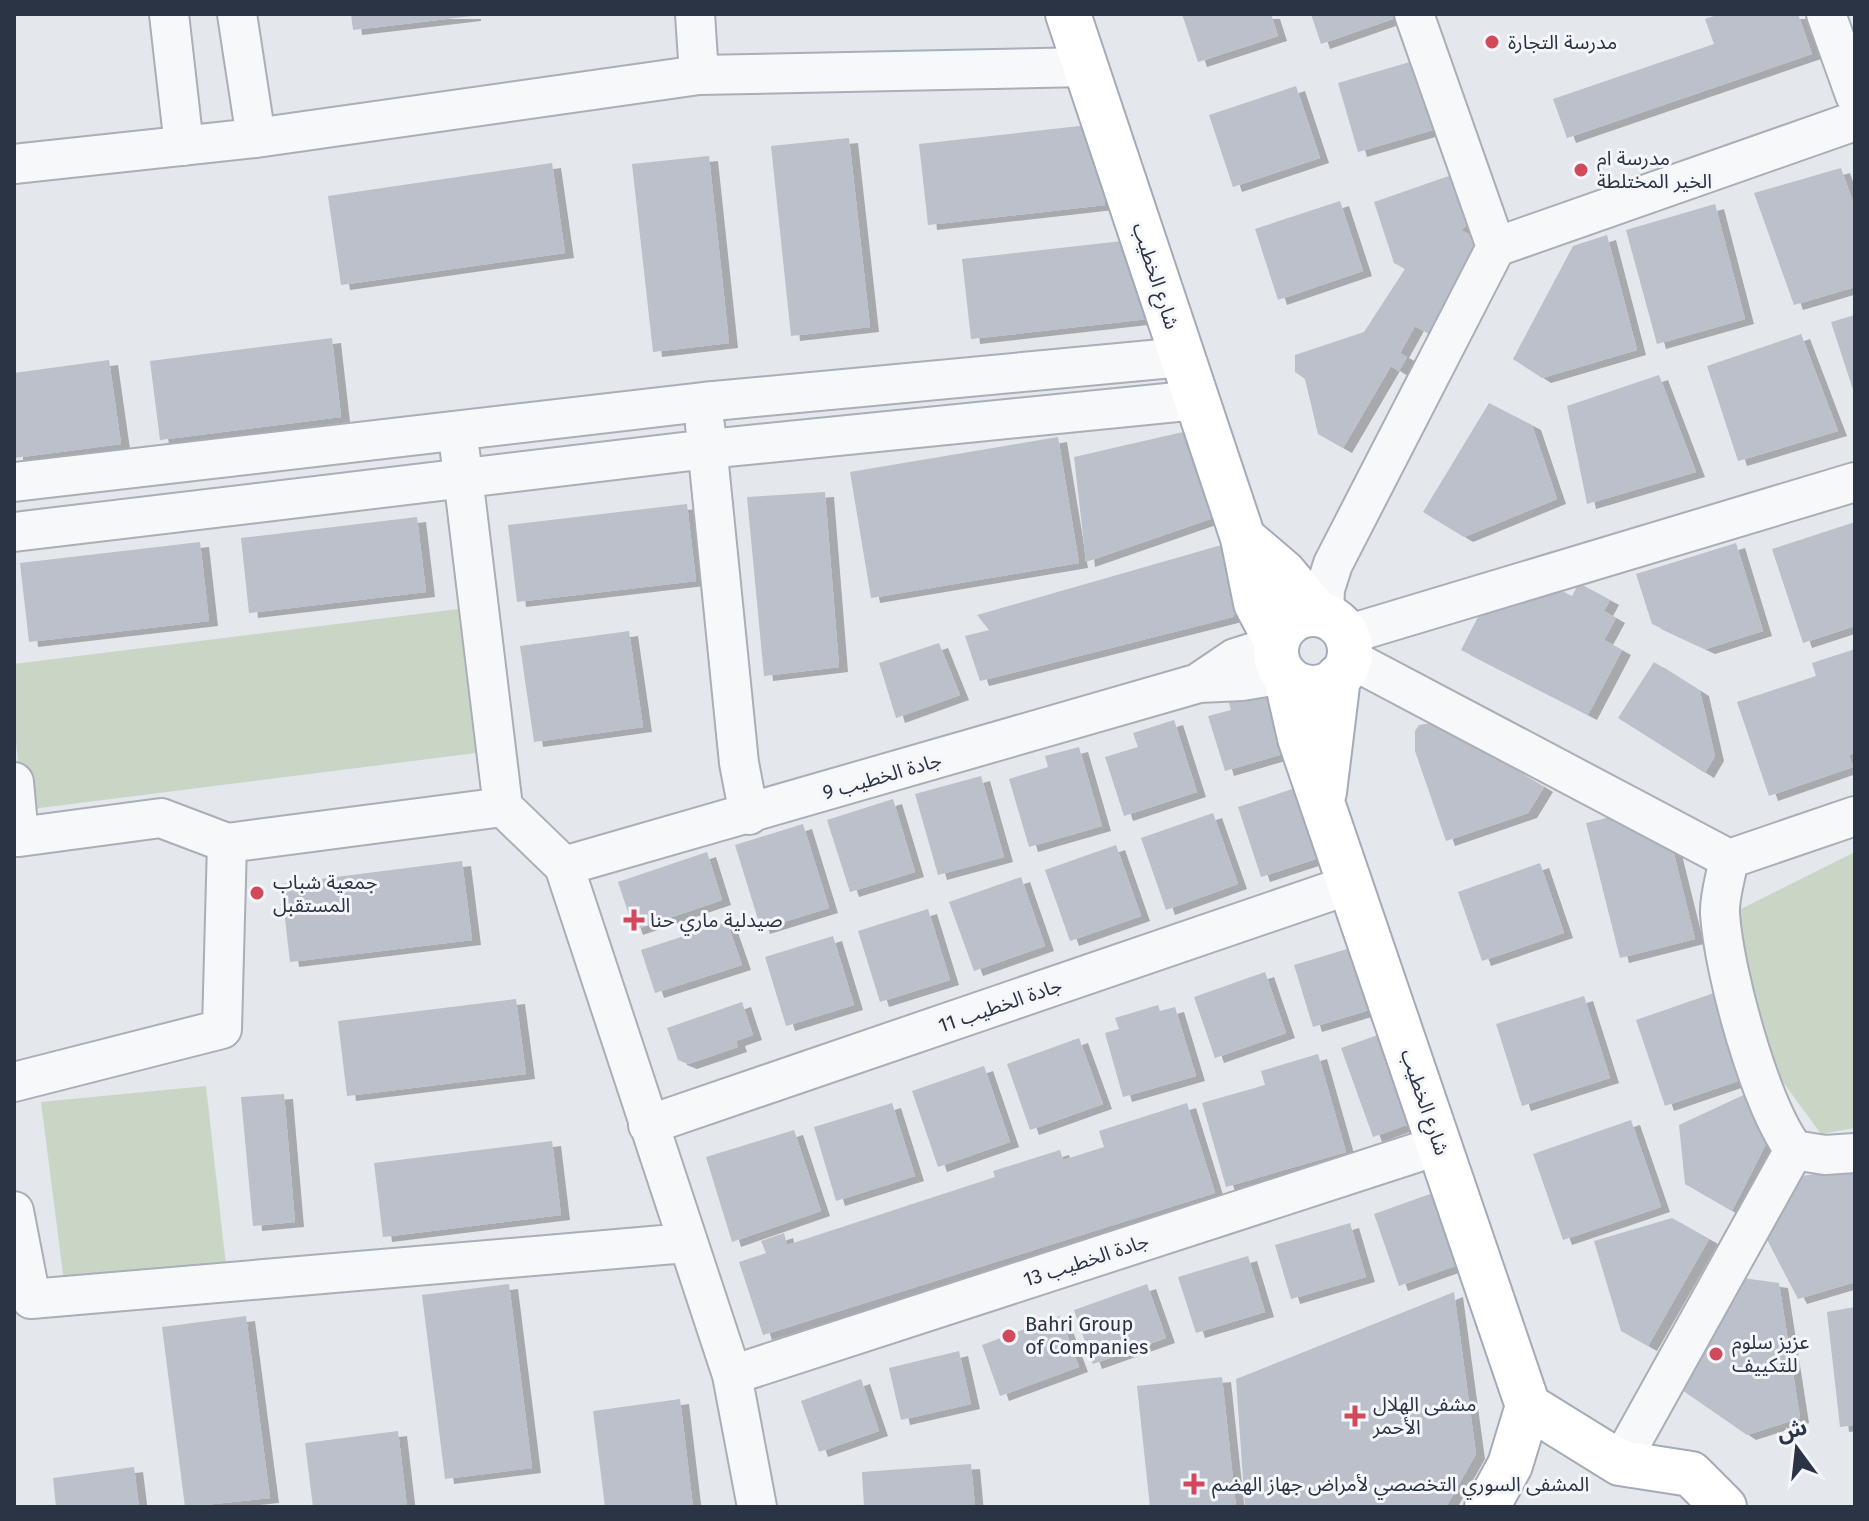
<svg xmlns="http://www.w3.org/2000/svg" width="1869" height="1521" viewBox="0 0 1869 1521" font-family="'Fira Sans','Noto Sans Arabic',sans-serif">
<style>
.green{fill:#c9d6c5}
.building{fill:#bbc0ca;filter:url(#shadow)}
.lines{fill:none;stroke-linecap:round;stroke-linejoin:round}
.minor-casing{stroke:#a9aeb7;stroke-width:42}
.major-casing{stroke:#a3abb8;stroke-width:48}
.minor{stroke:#f7f8fa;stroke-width:38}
.major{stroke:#fff;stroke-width:44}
.poi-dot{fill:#d1495b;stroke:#f4f6f9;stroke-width:3}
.labels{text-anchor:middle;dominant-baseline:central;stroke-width:6;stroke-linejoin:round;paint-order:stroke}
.poi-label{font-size:20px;fill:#2b3445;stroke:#f4f6f9;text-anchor:start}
.street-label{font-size:20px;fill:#2b3445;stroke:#f4f6f9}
</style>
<defs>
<filter id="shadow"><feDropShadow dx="9" dy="5" stdDeviation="0" flood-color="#0004"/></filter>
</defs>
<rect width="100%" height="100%" fill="#e4e7ec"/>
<!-- green -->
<path class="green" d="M458 609 476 753 24 810 14 726V664Z
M1855 852V1128L1821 1134 1772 1067 1735 912Z
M206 1086 226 1266 64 1282 41 1102Z"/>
<!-- building -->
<path class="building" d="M351 14H472V16L353 30Z
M1182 14H1271L1278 36 1198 62Z
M1311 14H1407L1321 44Z
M1720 14H1798L1812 54 1567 138 1553 99 1714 44 1705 19Z
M1420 59 1440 128 1358 152 1338 83Z
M1296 86 1320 158 1233 187 1209 115Z
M1097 124 1105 205 928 225 919 144Z
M849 138 870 327 791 336 771 146Z
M709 156 729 343 653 352 632 164Z
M552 163 565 253 341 285 328 196Z
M1841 168 1855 208V287L1794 305 1754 193Z
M1463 171 1473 220 1461 230 1483 242 1429 334 1415 326 1400 353 1407 357 1399 371 1391 366 1343 448 1318 434 1305 379 1295 372V355L1364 332 1405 269 1394 263 1374 202Z
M1340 201 1363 271 1278 300 1255 229Z
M1715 204 1745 319 1657 344 1626 230Z
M1607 235 1637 350 1542 378 1513 359 1573 246Z
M1140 239 1148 319 971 339 962 259Z
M1855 315V393H1854L1831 322Z
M1801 334 1838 431 1738 461 1707 366Z
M332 338 341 417 160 440 150 361Z
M109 360 121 444 14 458V373Z
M1659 375 1696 472 1587 504 1567 406Z
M1489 403 1532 425 1557 499 1464 537 1423 512Z
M1196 429 1216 517 1086 562 1074 457Z
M1058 437 1079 563 871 598 850 472Z
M825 492 839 667 764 676 747 497Z
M687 504 696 581 517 602 508 525Z
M417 517 426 592 249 613 241 538Z
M1855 522V626L1803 643 1772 549Z
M1246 538 1255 573 1233 617 980 681 965 636 989 630 977 615Z
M200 542 209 621 29 642 20 563Z
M1736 543 1763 631 1706 649 1652 624 1636 574Z
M1579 583 1610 600 1604 611 1616 618 1604 640 1622 650 1588 715 1461 650 1479 615 1552 586 1572 596Z
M629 631 643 727 534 742 520 646Z
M939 643 960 695 896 718 879 663Z
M1855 649V753L1849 755 1853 767 1769 796 1737 702 1816 676 1812 663Z
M1654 662 1700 691 1715 756 1705 773 1618 718Z
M1251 692 1253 701 1266 697 1279 701 1293 751 1225 771 1208 716 1231 710 1228 699Z
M1174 720 1197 792 1124 816 1105 757 1138 747 1133 733Z
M1436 722 1544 787 1528 813 1446 841 1415 751V731L1419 725Z
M1079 747 1102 826 1029 847 1009 779 1048 767 1045 756Z
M981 776 1004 857 938 875 915 794Z
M1310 783 1328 855 1261 877 1238 807Z
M893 799 915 872 850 892 827 820Z
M1213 813 1238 884 1166 910 1141 838Z
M1614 816 1671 842 1695 939 1620 958 1586 823Z
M803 824 829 908 761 929 735 845Z
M1116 845 1141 916 1070 941 1045 870Z
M707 852 722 900 634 930 618 882Z
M462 861 472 940 290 962 281 884Z
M1540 863 1564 933 1482 961 1458 892Z
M1021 877 1045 946 974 971 949 902Z
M928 909 950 980 880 1002 858 931Z
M727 922 742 965 655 993 641 950Z
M833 936 854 1005 786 1026 765 957Z
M1367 943 1386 1005 1313 1027 1294 965Z
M1265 972 1286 1033 1215 1058 1194 997Z
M1714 993 1744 1079 1665 1106 1636 1020Z
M1584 996 1610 1078 1522 1106 1496 1024Z
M516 999 526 1074 347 1096 338 1021Z
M742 1002 753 1035 736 1041 738 1047 688 1064 678 1060 667 1028Z
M1158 1005 1160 1011 1175 1007 1196 1076 1123 1097 1105 1033 1119 1029 1115 1018Z
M1395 1029 1415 1122 1373 1137 1341 1048Z
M1079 1038 1103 1104 1030 1130 1007 1064Z
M1318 1054 1346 1152 1226 1187 1202 1103 1265 1085 1261 1071Z
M984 1066 1010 1142 938 1167 912 1091Z
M1752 1091 1766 1144 1732 1211 1685 1184 1679 1125Z
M284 1094 295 1222 253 1226 241 1097Z
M892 1103 915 1176 836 1201 814 1127Z
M1187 1103 1215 1193 763 1335 739 1262 766 1253 761 1241 784 1233 787 1245 995 1177 993 1171 1060 1150 1063 1160 1104 1147 1099 1131Z
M1631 1120 1661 1207 1563 1240 1533 1154Z
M794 1130 821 1211 732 1242 706 1157Z
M552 1141 561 1215 383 1237 374 1163Z
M1855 1168V1282L1798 1299 1763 1232 1795 1177Z
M1447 1188 1472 1260 1399 1286 1374 1214Z
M1672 1218 1709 1239 1648 1346 1621 1331 1594 1241Z
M1350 1223 1366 1277 1291 1299 1275 1245Z
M1248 1256 1265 1312 1196 1333 1178 1277Z
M1735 1277 1779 1283 1800 1418 1747 1435 1682 1390Z
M509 1284 532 1468 445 1479 422 1295Z
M1147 1284 1166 1338 1093 1364 1074 1310Z
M1454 1292 1476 1454 1446 1507H1245L1236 1379Z
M1855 1307V1425L1840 1427 1827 1312Z
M246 1316 270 1498 185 1507 162 1327Z
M1060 1316 1079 1367 1000 1396 982 1345Z
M959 1351 971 1404 901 1420 889 1368Z
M1222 1377 1236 1507H1150L1137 1386Z
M861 1379 879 1431 819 1452 801 1401Z
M680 1399 693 1507H605L593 1411Z
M398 1431 407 1507H313L305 1443Z
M971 1464 975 1507H864L862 1472Z
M134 1467 139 1507H56L53 1478Z"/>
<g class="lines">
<defs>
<path id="minor" d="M169 14 184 146
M237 14 256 138
M695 14 699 75
M1414 14 1496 247 1855 121
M1826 14 1855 95
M14 164 256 138 699 75 1086 67
M705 425 739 763 749 815
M460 452 503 807 564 866 732 1375 757 1507
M14 482 703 402 1183 357
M14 532 708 449 1197 400
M1324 615 1325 589 1333 564 1496 247
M1346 635 1855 482
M1349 658 1729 859 1855 816
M1201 681 1235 658 1276 645
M14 782 19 837 161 818 227 843 503 807
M1729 859C1726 876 1719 897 1720 914 1724 973 1760 1104 1794 1150L1825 1155 1855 1153
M564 866 1199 683 1242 681 1284 674
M14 1082 222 1029 227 843
M648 1125 1352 884
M14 1211 31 1299 686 1243
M732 1375 1440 1145
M1620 1463 1794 1150"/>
<path id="major" d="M1068 14 1243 538 1256 603 1277 642
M1243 538 1284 573 1318 614
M1276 651a37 37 0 1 1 74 0a37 37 0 1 1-74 0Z
M1286 676 1300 738 1528 1406 1510 1465 1487 1507
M1324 792 1338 677
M1528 1406 1620 1463 1691 1474 1724 1507"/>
</defs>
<!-- minor casing -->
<use href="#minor" class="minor-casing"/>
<!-- major casing -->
<use href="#major" class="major-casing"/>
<!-- minor -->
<use href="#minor" class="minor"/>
<!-- major -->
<use href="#major" class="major"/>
</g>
<!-- markers -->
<g class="poi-dot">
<circle cx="1492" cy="42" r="8"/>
<circle cx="1581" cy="170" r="8"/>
<circle cx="257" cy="893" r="8"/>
<path d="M630 908h8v8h8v8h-8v8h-8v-8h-8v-8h8z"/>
<circle cx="1009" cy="1336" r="8"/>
<circle cx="1716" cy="1354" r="8"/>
<path d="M1351 1404h8v8h8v8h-8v8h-8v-8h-8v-8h8z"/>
<path d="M1190 1472h8v8h8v8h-8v8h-8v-8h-8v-8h8z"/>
</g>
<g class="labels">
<!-- poi labels -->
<g class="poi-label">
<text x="1508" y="42">مدرسة التجارة</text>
<text x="1597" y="158">مدرسة ام<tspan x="1597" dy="23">الخير المختلطة</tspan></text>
<text x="273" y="882">جمعية شباب<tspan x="273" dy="23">المستقبل</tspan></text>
<text x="650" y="920">صيدلية ماري حنا</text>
<text x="1025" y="1324">Bahri Group<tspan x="1025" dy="23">of Companies</tspan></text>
<text x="1732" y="1342">عزيز سلوم<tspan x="1732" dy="23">للتكييف</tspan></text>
<text x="1373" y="1404">مشفى الهلال<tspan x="1373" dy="23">الأحمر</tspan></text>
<text x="1212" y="1484">المشفى السوري التخصصي لأمراض جهاز الهضم</text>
</g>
<!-- street labels -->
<g class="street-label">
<text transform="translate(1156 276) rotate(72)">شارع الخطيب</text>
<text transform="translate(882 776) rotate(-16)">جادة الخطيب 9</text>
<text transform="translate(1000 1005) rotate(-19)">جادة الخطيب 11</text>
<text transform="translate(1425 1102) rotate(71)">شارع الخطيب</text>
<text transform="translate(1086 1260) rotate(-18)">جادة الخطيب 13</text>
</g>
</g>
<!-- border -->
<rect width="1869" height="1521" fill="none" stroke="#2b3445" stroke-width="32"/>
<!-- north arrow -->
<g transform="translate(1797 1449) rotate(345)" stroke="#f4f6f9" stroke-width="6" paint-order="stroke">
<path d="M0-6L14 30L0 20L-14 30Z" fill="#2b3445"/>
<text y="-12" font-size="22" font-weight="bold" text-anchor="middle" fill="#2b3445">ش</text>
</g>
</svg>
